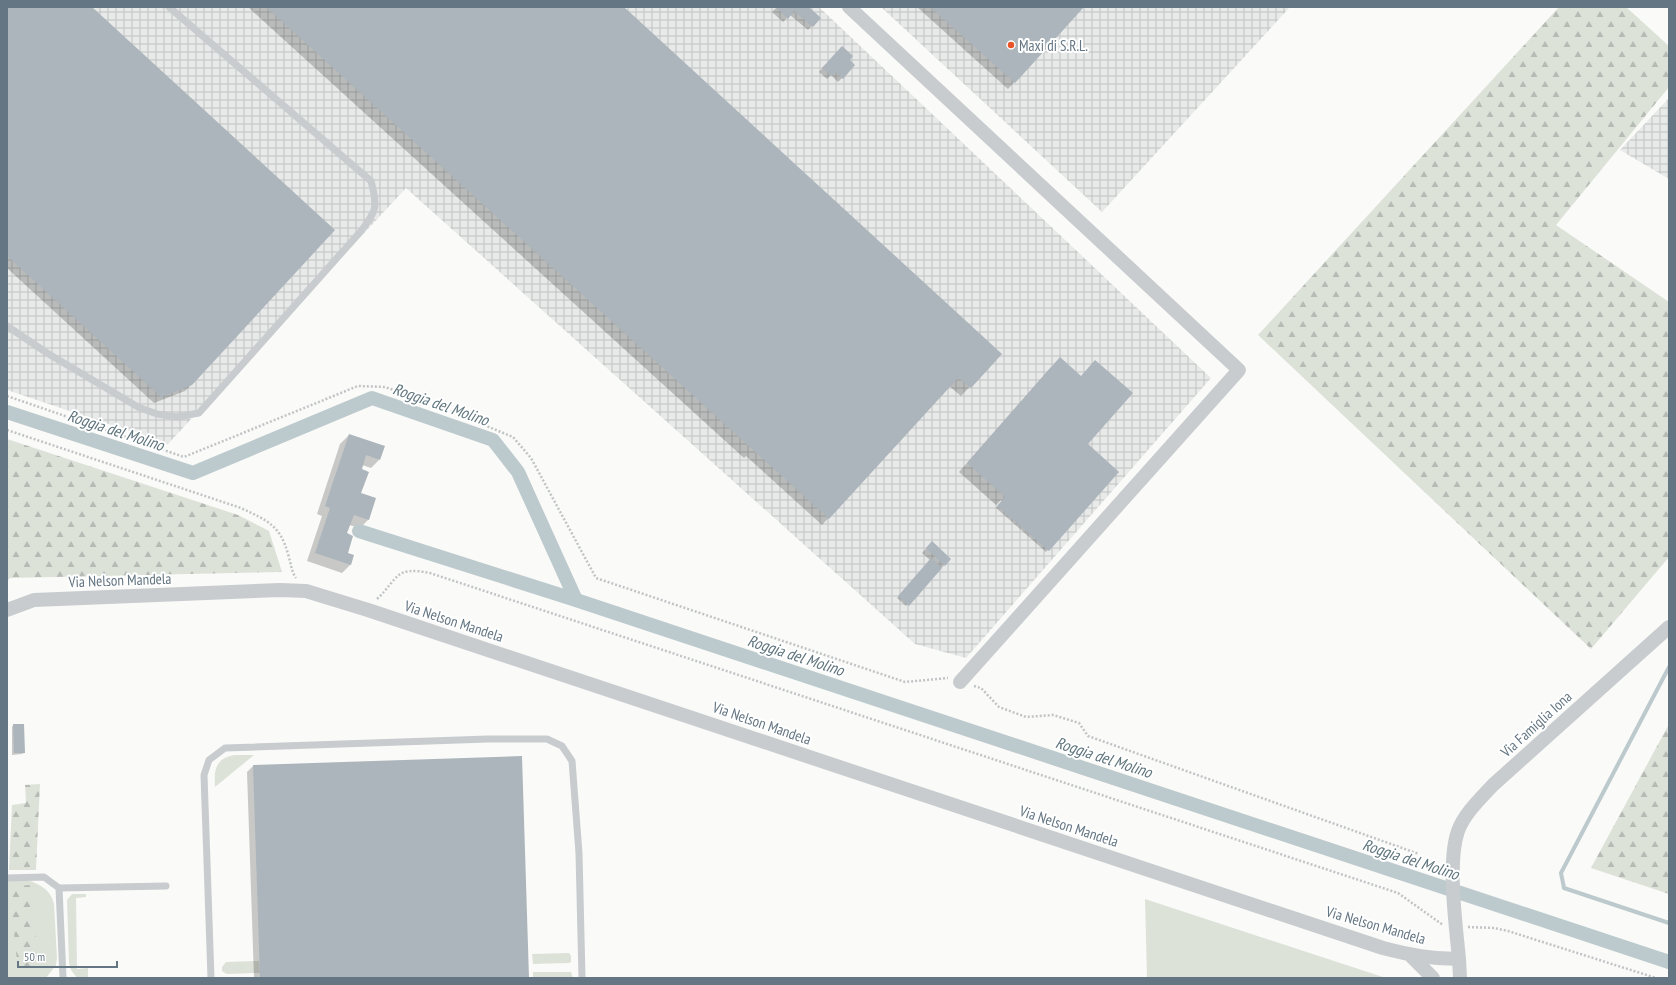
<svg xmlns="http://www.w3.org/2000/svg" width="1676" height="985" viewBox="0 0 1676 985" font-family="'PT Sans Narrow',sans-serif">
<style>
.industrial{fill:url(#industrial-grid)}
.green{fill:#dce2d8}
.forest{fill:url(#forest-firs)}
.shadow{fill:#0003}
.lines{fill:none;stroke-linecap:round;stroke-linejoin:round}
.stream{stroke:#bdcacd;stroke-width:4}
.canal{stroke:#bdcacd;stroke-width:14}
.building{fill:#acb5bb}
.path{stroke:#c1c4c6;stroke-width:2.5;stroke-dasharray:2 2;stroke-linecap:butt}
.service{stroke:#c8cccf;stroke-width:7}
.minor{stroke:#c8cccf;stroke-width:14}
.poi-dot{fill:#e85329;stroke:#fff;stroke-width:1.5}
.labels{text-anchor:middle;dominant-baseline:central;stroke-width:4;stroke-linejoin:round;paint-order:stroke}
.poi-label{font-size:15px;fill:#647683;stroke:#fff;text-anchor:start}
.street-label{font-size:15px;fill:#647683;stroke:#fff}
.water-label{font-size:16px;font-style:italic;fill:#5f757d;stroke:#fff}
</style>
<defs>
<pattern id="industrial-grid" width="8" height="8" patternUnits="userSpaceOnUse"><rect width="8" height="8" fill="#e8e9e9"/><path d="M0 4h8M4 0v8" fill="none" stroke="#c0c1c2"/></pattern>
<pattern id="forest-firs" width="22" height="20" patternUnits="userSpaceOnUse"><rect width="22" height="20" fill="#dce2d8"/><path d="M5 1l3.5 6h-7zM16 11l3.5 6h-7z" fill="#b6bcb5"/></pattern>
</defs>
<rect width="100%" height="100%" fill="#fafaf8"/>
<!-- industrial -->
<path class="industrial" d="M7 7H819L1211 378 966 658 915 644 406 188 168 444 7 390Z
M881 7H1290L1102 212Z
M1669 98V179L1620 150Z"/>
<!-- green -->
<path class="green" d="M234 755H254L215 787C214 770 215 759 234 755Z
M27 880C40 884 51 890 54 904L57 958 56 965 46 978H7V881Z
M72 894H86V897L76 898 77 969 88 968V978H77L71 970 69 963 67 900Z
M1145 899 1386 978H1147Z
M569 953 571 956V962L569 963 533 964 532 954Z
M259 961 260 973 227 974 222 971V967L226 962Z
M533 972H571L573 978H533Z"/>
<!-- forest -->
<path class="forest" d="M1559 7H1626L1669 46V87L1556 225 1669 302V557L1591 649 1258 335Z
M7 439 238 515 269 531 282 572 10 578 7 581Z
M1669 724V894L1591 868Z
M40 784 36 870H9L12 805 26 803 25 785Z
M31 885 38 966 18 971 9 886Z"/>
<!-- shadow -->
<path class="shadow" d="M7 7H91L192 384 185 391 154 403 7 268Z
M248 7H623L1001 354 961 396 949 386 822 525 746 456 744 458Z
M777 7H807L819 18 808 30 790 15 783 22 772 12Z
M917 7H1083L1008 89Z
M838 51 848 60 842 78 838 82 831 75 827 79 819 72Z
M1051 367 1081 377 1087 444 1118 472 1046 552 996 508 1002 501 1001 500 996 505 959 472Z
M349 435 379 460 371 468 362 465 360 494 368 520 360 528 349 525 346 534V554L351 564 342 573 307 561 322 516 317 514 340 444Z
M932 542 950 559 906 606 897 598 931 561 922 553Z
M13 725 24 753 22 754 12 755V727Z
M253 766 528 978H254L247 772Z"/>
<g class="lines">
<!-- stream -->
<path class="stream" d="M1669 667 1561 873 1564 888 1669 923"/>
<!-- canal -->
<path class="canal" d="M7 412 193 473 372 398 493 440 518 472 576 600 1669 962
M359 531 576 600"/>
</g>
<!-- building -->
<path class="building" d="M7 7H92L335 230 192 385 161 397 7 256Z
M266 7H624L1002 354 971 388 958 378 829 519Z
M776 7H809L821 18 813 27 794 11 788 19Z
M930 7H1084L1015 83Z
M842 46 853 56 850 60 855 65 843 79 835 72 832 76 822 68Z
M1060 357 1081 376 1095 360 1133 393 1088 444 1119 472 1049 551 997 506 1005 497 967 463Z
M349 434 385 446 380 460 366 455 362 469 369 472 361 493 376 498 369 520 354 515 347 533 353 536 348 553 354 555 351 565 315 553 330 508 325 506Z
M932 541 951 559 945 566 926 548Z
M931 558 942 568 909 606 898 596Z
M13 724H24L25 753H14Z
M522 756 529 978H260L253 765Z"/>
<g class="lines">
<!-- path -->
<path class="path" d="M7 396 184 457 358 386 385 387 424 400 513 437 531 458 596 578 905 682 948 678
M7 430 241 508C268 521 280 525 288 554 291 563 291 571 296 578
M377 599C399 578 394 566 430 573L1398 893 1443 925
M974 686 981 688 999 707 1026 717 1053 715 1079 723 1088 736 1419 854
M1468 927 1494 928 1508 931 1656 978"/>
<!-- service -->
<path class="service" d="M7 326 47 353 138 407 157 414 177 417 199 413 361 231C377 210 378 207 371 181L169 7
M7 878 44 877 59 888 166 886
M59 888 63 978
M211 978 204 775 209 760 225 748 488 739H547L562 746 572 761 579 853 582 978"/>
<!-- minor -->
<path class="minor" d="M849 7 1239 370 960 682
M7 610 34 600 280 590 306 591 368 610 1383 948C1410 955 1431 959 1459 959 1456 926 1447 862 1458 831 1464 814 1480 799 1493 785L1669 627
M1411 956 1433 978
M1459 959 1460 978"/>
</g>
<!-- markers -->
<circle class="poi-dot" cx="1011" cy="45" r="4"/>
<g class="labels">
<!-- poi labels -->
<g class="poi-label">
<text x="1019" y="45">Maxi di S.R.L.</text>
</g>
<!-- street labels -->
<g class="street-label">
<text transform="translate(120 580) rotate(-2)">Via Nelson Mandela</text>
<text transform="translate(454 621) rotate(18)">Via Nelson Mandela</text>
<text transform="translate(762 723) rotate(19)">Via Nelson Mandela</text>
<text transform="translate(1536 724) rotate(-42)">Via Famiglia Iona</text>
<text transform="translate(1069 826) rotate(18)">Via Nelson Mandela</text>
<text transform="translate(1376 925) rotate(16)">Via Nelson Mandela</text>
</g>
<!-- water labels -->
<g class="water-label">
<text transform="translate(441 404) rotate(19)">Roggia del Molino</text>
<text transform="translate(116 430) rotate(18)">Roggia del Molino</text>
<text transform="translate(796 655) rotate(18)">Roggia del Molino</text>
<text transform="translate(1104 757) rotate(18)">Roggia del Molino</text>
<text transform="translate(1411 859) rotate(18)">Roggia del Molino</text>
</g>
</g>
<!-- border -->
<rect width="1676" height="985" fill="none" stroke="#647683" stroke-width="16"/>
<!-- scale -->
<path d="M18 961v6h99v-6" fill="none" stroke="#647683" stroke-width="2"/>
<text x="24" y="961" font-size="12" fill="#647683" stroke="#ffffff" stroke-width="3" paint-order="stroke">50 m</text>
</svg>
